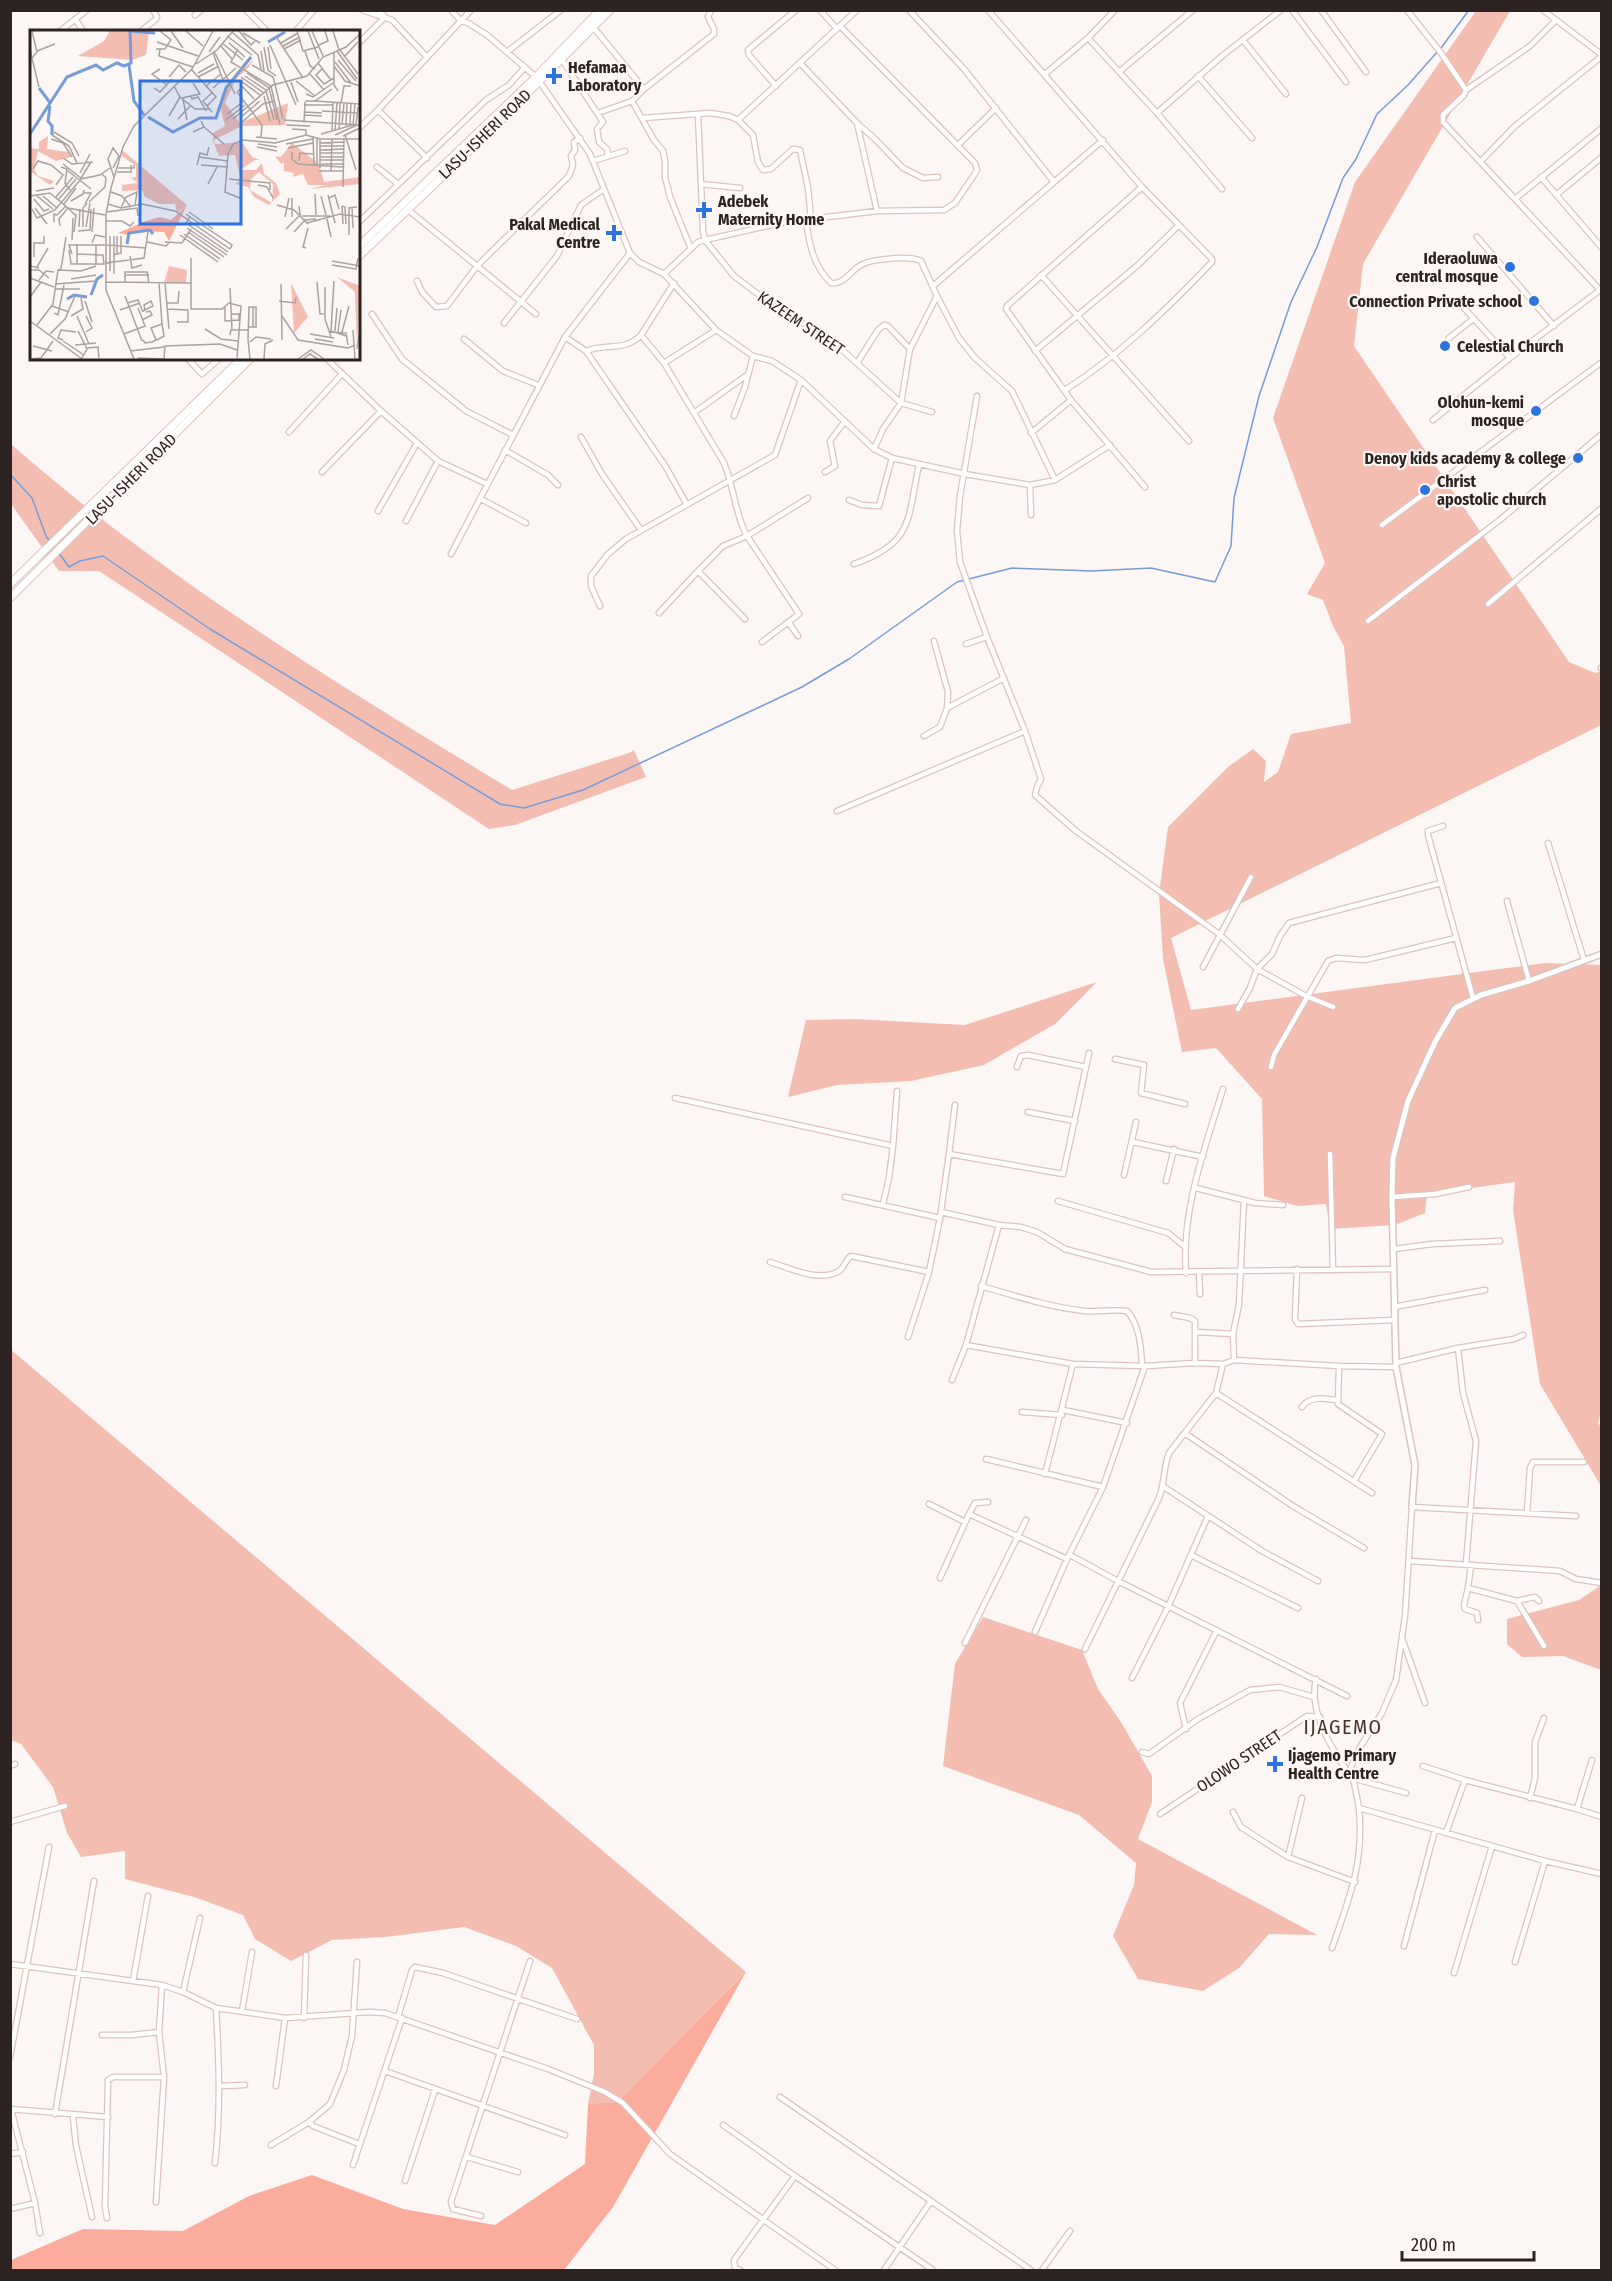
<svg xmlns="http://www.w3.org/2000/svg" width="1612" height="2281" viewBox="0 0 1612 2281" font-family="'Fira Sans Condensed',sans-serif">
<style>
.green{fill:#f3bdb1}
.forest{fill:#fbac9c}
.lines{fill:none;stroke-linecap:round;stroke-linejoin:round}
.stream{stroke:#779cd7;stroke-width:1.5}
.minor-casing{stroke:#ddc3bd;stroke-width:7}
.tertiary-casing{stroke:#ddc3bd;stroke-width:8}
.primary-casing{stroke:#ddc3bd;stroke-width:9}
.minor{stroke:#fff;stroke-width:4.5}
.tertiary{stroke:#fff;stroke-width:5}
.primary{stroke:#fff;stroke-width:7}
.poi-dot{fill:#2c73df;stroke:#fcf6f5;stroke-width:2}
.labels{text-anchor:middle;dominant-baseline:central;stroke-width:4.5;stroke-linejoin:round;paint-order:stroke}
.poi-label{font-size:16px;font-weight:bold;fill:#2d2321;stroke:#fcf6f5;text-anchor:start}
.street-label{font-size:16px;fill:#2d2321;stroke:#fcf6f5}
.quarter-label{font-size:20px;letter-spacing:1.5px;fill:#46312d;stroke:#fcf6f5}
.inset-river{fill:none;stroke:#779cd7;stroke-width:3}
.inset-road{fill:none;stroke:#a9a2a0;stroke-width:1.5}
.view{fill:#2c73df;fill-opacity:0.15;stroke:#2c73df;stroke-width:3}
.inset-edge{fill:none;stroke:#2d2321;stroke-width:3}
</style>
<rect width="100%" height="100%" fill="#fcf6f5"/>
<!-- green -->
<path class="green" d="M1476 11H1510L1363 264 1354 346 1569 662 1595 673 1601 671V725L1171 938 1191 1010 1545 963 1601 965 1602 1407 1598 1424 1602 1426 1601 1486 1540 1384 1513 1210 1515 1182 1427 1194 1425 1213 1395 1225 1330 1229 1326 1204 1297 1206 1264 1196 1262 1099 1216 1048 1182 1052 1163 959 1159 894 1168 827 1228 767 1253 749 1266 761 1264 782 1278 772 1291 734 1351 723 1344 646 1333 626 1323 600 1307 594 1325 563 1273 418 1355 182Z
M11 444C163 578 339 685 512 790L629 753 634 750 646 777 515 825 489 829 99 571H59L11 504Z
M1097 982 1055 1024 984 1065 911 1081 837 1085 788 1097 806 1020 855 1019 965 1025Z
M10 1349 746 1972 617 2102 588 2104 594 2074V2045L552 1968 516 1946 464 1927 386 1937 332 1940 291 1961 255 1939 243 1915 194 1897 125 1879V1851L81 1857 67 1833 53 1787 21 1744 11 1740Z
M1601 1585V1670L1563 1656 1522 1657 1507 1644V1619L1579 1600Z
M983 1617 1082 1650 1098 1689 1121 1722 1152 1776V1802L1138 1839 1317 1935 1269 1934 1239 1968 1203 1991 1138 1979 1113 1936 1134 1885 1136 1863 1079 1815 943 1766 955 1664Z"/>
<!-- forest -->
<path class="forest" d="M746 1972 613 2207 564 2270H11V2260L83 2229 183 2231 249 2196 312 2175 403 2209 495 2225 585 2164 588 2104 617 2102Z"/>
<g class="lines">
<!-- stream -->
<path class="stream" d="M1441 48 1469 10
M10 474 32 498 46 536 50 542
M59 553 69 567 80 561 103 556 210 629 500 804 524 808 583 790 802 687 849 659 957 582 1012 568 1092 571 1151 568 1215 582 1231 546 1234 498 1259 396 1291 302 1317 247 1343 178 1356 159 1377 114 1408 85 1438 51"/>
<defs>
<path id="minor" d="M246 10 268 32
M362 10 392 20 427 57
M451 10 461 21 468 23 487 35 536 77
M820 10 837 29
M909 10 964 69 1054 182
M988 10 1142 187 1212 259V262C1167 309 1120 355 1065 390
M1292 10 1346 82
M1321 10 1366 72
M1407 10 1441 53 1466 90 1464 95 1443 115V122L1515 199
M1543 10 1602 55
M195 15 201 10
M75 19 84 32
M594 28 644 89
M59 32 87 10
M140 32 156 19 157 17 153 10
M295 32 314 10
M1088 38 1157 113 1222 189
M1243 40 1286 94
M358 44 385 17 378 10
M507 52 561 10
M561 58 603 122 597 129 599 142 607 149 608 156
M800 63 857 123 876 140 903 168 923 178 938 177
M1120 71 1193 10
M1045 74 1088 38 1115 10
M1198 76 1252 138
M539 81 590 154 630 253 639 262 664 274 716 330 753 356 772 361 801 380 874 449 892 458 965 474 1030 485 1055 480 1110 445
M776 86 749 55 748 50 796 10
M1466 90 1530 46 1556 20
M632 101 654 140 663 151 665 161V177L670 197 691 249
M378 110 427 158
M598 113 632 101 644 89 714 34V29L708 17 711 10
M1157 113 1222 56 1281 10
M698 114 703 231 705 240 734 276 775 307 829 338 901 403 932 412
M643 118 710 113 729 116 738 120 753 135 758 162 763 170 771 169 793 149 800 150 808 188 811 219
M738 120 857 10
M857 123 877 211
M1602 128 1515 199 1602 292
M358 129 378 110 471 10
M958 145 996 108
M593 161 625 151
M1481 161 1515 126 1602 56
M377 167 398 184
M1541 177 1602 248
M701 184 740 188
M1142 187 1007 306 1006 309 1071 400 1145 487
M1556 195 1602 157
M407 209 536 314
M806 220C809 243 813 266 831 283 845 285 851 269 863 264 874 259 911 255 921 261L937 296 959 338 975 358 1012 391 1055 480
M358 223 486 100 509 85 525 67
M1477 237 1554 326
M664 274 698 242 705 240 785 222 811 219 877 211 944 210 955 203 974 175 977 170 975 163 840 26
M1041 275 1189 441
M417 281 422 292 436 307 447 306 477 266 569 176 573 165 571 156 575 150 574 142 580 138
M674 283 641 335 664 363 724 463C734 486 735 515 747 536L723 546 698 571 745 619
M933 286 1103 140
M1462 306 1510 358
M372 314 402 359 466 411 513 435
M504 323 557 256 581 205 604 189
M565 337 586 351 666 467 687 505
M1449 338 1473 319
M464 339 503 371 538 385
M586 351C606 343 625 352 641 335
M1035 351 1138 265 1179 225
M187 358 202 374 220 358
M326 358 381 411 438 461 487 484
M664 363 716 330
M857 363 878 330 884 325 888 326 910 349
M977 396 960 496 957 531 960 562 987 637
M695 412 747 375
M734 416 745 387 753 356
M1433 420 1510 358 1600 290
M289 432 342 374
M1031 433 1071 400
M581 437 602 474 641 530
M874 449 883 429 901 403 910 349 937 296
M505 450 548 475 558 485
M322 472 381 411
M825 472 835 466 830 441 845 421
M1030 485 1031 515
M481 499 526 523
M849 500 862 505 879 506 892 458
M378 511 417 443
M406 521 438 461
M1382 525 1602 362
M451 554 565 337 630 253
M854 564C914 543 907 520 919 465
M1488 604 1602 508
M600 606 591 586V576L608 554 626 539 775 455 801 380
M659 613 698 571
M1368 621 1501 519 1602 434
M789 623 798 636
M934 641 948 692 947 708
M762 642 799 614 747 536 808 498
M1601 668H1602
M1025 731 1041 779 1037 787 1035 795 1076 831 1219 934 1257 969 1306 996 1333 1007
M924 736 940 727 947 708 1004 678
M837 811 1025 731 987 637 966 644
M1443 826 1428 831V835L1473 998
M1548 843 1584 960
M1507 901 1529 981
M1203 967 1251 877
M1238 1009 1250 988 1257 969 1272 954 1280 936 1289 923 1441 883
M1115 1059 1144 1065 1141 1093 1185 1104
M1017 1067 1021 1056 1028 1055 1086 1067
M1271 1067 1274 1055 1328 961 1336 958 1365 960 1456 938
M675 1098 893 1146 889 1178 883 1204
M1028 1112 1075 1121
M1133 1142 1203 1157
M893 1146 897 1091
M949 1154 955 1105
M1330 1154 1333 1270
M1124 1175 1136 1122
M1166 1181 1174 1149
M1196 1188 1255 1203 1283 1205
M845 1197 940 1218
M1392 1197 1435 1194 1469 1187
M1058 1201 1168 1233 1184 1246
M941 1212 999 1225 1021 1227 1037 1232 1065 1249 1151 1272 1394 1269
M1394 1249 1432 1244 1500 1241
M770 1262C790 1268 819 1283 839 1271 845 1267 845 1260 851 1256L929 1272
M1297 1269 1295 1319 1298 1324 1394 1320
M1199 1272 1200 1294
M1186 1273C1181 1211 1205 1148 1223 1089
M981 1286C1015 1296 1049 1307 1085 1311 1099 1312 1113 1309 1127 1311 1140 1325 1141 1348 1142 1366
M1394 1307 1485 1290
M1174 1315 1190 1318 1195 1321V1363
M1196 1332 1233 1334
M908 1337 929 1272 940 1218 949 1154 1063 1174 1089 1053
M966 1345 1073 1364 1145 1366 1195 1363 1223 1364 1234 1360 1339 1366 1396 1367
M1458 1348 1463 1393 1476 1441 1466 1564
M1234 1360 1233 1334 1239 1304 1244 1200
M1396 1363 1458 1348 1514 1339 1523 1335
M1339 1366 1338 1404 1382 1434 1354 1481
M952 1380 966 1345 999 1225
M1216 1393 1372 1493
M1302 1407C1310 1395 1325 1399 1337 1400
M1063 1410 1127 1423
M1022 1412 1062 1415
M1186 1434 1293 1506 1364 1548
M986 1459 1103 1487 1067 1559 1035 1632
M1045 1474 1073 1364
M1103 1487 1145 1366
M1164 1487 1262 1551 1318 1581
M929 1504 965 1522
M1527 1513 1530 1468 1533 1462H1584
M969 1514 975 1503 988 1502
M1576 1516 1412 1507 1405 1616 1396 1680 1382 1713 1360 1747 1351 1767 1359 1808 1545 1861 1602 1874
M1070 1555 1118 1581 1347 1696
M1191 1555 1298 1608
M1410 1561 1560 1571 1576 1579 1602 1583
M1471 1565 1468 1588 1517 1601 1544 1646
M940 1578 969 1514 1067 1559
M1468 1588 1464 1605 1465 1609 1477 1613 1478 1620
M1517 1601 1535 1597 1539 1601
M1403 1641 1425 1703
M965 1643 1026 1520
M1085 1649 1159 1498C1165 1483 1163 1468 1169 1453L1216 1393 1223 1364
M1132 1678 1168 1607 1208 1516
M1316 1679C1308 1713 1333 1751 1352 1778L1406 1793
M1186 1729 1180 1703 1217 1630
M1142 1752 1149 1754 1198 1719 1250 1690 1279 1687 1314 1697
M10 1766 15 1764
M1423 1766 1465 1780 1577 1809 1602 1817
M1530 1798 1535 1778V1742L1544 1718
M1577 1809 1592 1760
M1233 1812 1241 1827 1288 1857 1355 1882
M1160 1814 1307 1716 1320 1717
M10 1822 65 1806
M1446 1833 1465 1780
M1288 1857 1302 1798
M1404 1946 1435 1830
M1332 1948C1350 1896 1364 1864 1359 1808
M1515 1962 1545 1861
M10 1964 162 1985 183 1992 216 2008 285 2018 369 2012 385 2013 548 2069 605 2092 623 2103 670 2154 835 2270
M1454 1973 1492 1846
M133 1981 148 1896
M183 1992 200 1918
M242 2011 252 1952
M398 2017 412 1970 415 1967 443 1973 577 2019
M304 2018 306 1955
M102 2035H132L159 2032
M10 2057 49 1847
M385 2071 565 2135
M220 2086 245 2085
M276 2086 285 2018
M780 2097 1031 2270
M10 2109 108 2117
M11 2109 35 2203 40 2233
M55 2114 94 1881
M73 2116 76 2146 92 2217
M309 2122 313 2126 359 2144
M723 2125 795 2176 734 2260 735 2268 740 2270
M271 2145 309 2122 330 2104 344 2070 352 2036 357 1962
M10 2154 23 2152
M467 2157 518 2172
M215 2163C221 2111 219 2060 216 2008
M353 2165 402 2018
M795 2176 933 2270
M405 2181 435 2090
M156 2202 164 2077 159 2032 162 1985
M10 2209 35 2203
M481 2216 453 2209 451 2202 530 1961
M107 2218 105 2207 108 2080 113 2077H164
M884 2270 931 2201
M1042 2270 1070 2231"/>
<path id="tertiary" d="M1412 1507 1415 1465 1396 1367 1392 1197 1393 1158 1408 1101 1435 1042 1455 1008 1481 995 1529 981 1602 954"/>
<path id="primary" d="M358 247 536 77 600 10
M358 257 485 136 610 10
M10 584 242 358
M10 598 251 358"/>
</defs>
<!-- minor casing -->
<use href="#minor" class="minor-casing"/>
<!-- tertiary casing -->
<use href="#tertiary" class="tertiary-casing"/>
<!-- primary casing -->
<use href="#primary" class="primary-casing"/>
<!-- minor -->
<use href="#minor" class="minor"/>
<!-- tertiary -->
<use href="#tertiary" class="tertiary"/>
<!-- primary -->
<use href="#primary" class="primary"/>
</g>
<!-- markers -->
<g class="poi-dot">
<path d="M551 67h6v6h6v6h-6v6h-6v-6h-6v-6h6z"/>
<path d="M701 201h6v6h6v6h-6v6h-6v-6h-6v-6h6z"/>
<path d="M611 224h6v6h6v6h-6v6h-6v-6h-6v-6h6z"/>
<circle cx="1510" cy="267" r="6"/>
<circle cx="1534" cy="301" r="6"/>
<circle cx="1445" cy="346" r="6"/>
<circle cx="1536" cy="411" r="6"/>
<circle cx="1578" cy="458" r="6"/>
<circle cx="1425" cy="490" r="6"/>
<path d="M1272 1755h6v6h6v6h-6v6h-6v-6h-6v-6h6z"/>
</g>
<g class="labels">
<!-- poi labels -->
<g class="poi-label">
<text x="568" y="67">Hefamaa<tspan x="568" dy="18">Laboratory</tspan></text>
<text x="718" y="201">Adebek<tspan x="718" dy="18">Maternity Home</tspan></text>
<text x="600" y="224" text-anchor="end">Pakal Medical<tspan x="600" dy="18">Centre</tspan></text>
<text x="1498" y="258" text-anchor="end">Ideraoluwa<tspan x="1498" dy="18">central mosque</tspan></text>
<text x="1522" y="301" text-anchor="end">Connection Private school</text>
<text x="1457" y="346">Celestial Church</text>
<text x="1524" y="402" text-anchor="end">Olohun-kemi<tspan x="1524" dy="18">mosque</tspan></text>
<text x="1566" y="458" text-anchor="end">Denoy kids academy &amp; college</text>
<text x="1437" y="481">Christ<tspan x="1437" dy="18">apostolic church</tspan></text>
<text x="1288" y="1755">Ijagemo Primary<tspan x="1288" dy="18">Health Centre</tspan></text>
</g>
<!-- street labels -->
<g class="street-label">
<text transform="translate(485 134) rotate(-44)">LASU-ISHERI ROAD</text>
<text transform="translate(801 323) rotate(34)">KAZEEM STREET</text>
<text transform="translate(131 479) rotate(-45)">LASU-ISHERI ROAD</text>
<text transform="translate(1239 1761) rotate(-34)">OLOWO STREET</text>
</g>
<!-- quarter labels -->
<g class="quarter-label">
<text x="1343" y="1727">IJAGEMO</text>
</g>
</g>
<!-- overview -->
<g transform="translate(30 30)">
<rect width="330" height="330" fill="#fcf6f5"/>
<path d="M80 1H119L116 25 102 30 48 26 74 11ZM224 29 218 38 206 49 195 73 210 93 258 73 255 95 212 96 184 110 185 114 212 112 222 127 230 130 239 138 230 130H225L210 140H226L232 133 234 144 246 153 250 164 239 175 224 167 218 157 205 154 211 150 205 125 189 126 183 111V103L195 96 190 77 195 63 209 43ZM229 142 243 154 242 173 220 160 221 149ZM18 106 17 119 38 122 41 127 26 131 8 121 4 139 8 146 24 151 20 155 0 141V118L9 119V112ZM262 113 289 134 294 152 330 147V154L281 159 295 155H278L273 144 262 147 264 143 254 141V132L251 134 245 126 251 127ZM92 120 157 175 147 183 145 174H129L115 167 112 160 92 161V155L108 153 101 148 106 147V136L92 126ZM139 236 157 240 156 253H134ZM307 247 330 256 327 320 325 262ZM261 253 278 287 264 303Z" fill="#f3bdb1" fill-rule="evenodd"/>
<path d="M157 175 139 211 134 202 115 201 99 205 97 212 98 205 88 203 116 191 130 187 141 190Z" fill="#fbac9c"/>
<path class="inset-river" d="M99 1 125 3M238 12 255 2M99 35 104 71 114 85M9 58 21 74M20 76 18 91 22 96V105M118 87 143 102 170 88H186L196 58 221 27M0 104 37 47 66 35 73 40 87 33 94 36 101 33 100 1M97 214 99 203 120 200 123 204M61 265 67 249 73 245M37 269 44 265 57 267"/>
<path class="inset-road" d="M141 1 153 18M156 1 173 16M209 1 221 15 226 10M267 1 273 21 288 17M278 1 289 29M282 1 293 26M303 1 309 20M202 2 228 25 231 39M213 3 230 13M197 6 222 25M250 6 247 8 273 48M127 12 168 26M192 13 213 30M199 13 215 27M251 13 268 3M190 15 202 29M240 15 266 75M289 15 298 11 295 1M253 16 270 7M234 17 238 40 246 46M238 17 241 39M126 19H135L141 10 130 1M130 19 129 26 163 37M208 19 201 32 241 56 250 95M254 19 271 10M0 20 9 57M310 20 328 44M7 21 25 14M184 21 205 64M231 21 234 41M275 21 280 36 285 39M307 21 327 49M179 22 190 7M304 22V55L308 61M183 23 193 50M314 27 328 12M2 28 7 22 2 1M308 30 326 51M305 32 321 53M288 33 301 50M166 34 187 20 203 1M222 35 243 47 245 54M304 36 315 51 330 56M293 38 286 45 294 54 304 48M130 39 122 44 137 55M161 39 186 67 177 76M168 43 184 34M217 43 239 58 247 90M280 44 294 60M215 46 236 60M139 47 149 35 156 42M168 47 189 36M211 47 234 63M211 51 230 65M266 51 285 66M261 52 268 72M245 54 253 89M144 56 150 67 165 79H180M176 56 191 44M124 58 130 62 142 49M183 58 206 38M236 61 244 90M207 62 232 95 231 107M207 62 213 57 224 69M182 63 173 71 182 82M276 64 283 67 303 53M161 65 162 69 168 67 176 81M234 66 240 91M152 68 170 64 163 53M153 69 157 90M275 71H285L302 59M285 71 330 74M311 73 314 56H321M274 75H303M292 81 327 83M274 82 292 83M197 84 213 72M274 85 292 86M139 86 150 67M211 87 230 71M148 89 161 75M203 89 243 55 277 46 293 27 316 17 330 4M196 90 215 75M254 90 330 95M211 93 233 74 244 71M274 93 275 72M320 94 321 73M256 95 280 96M312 95 314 73M326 95 328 77M316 96 317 73M174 97 194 114M262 99 276 100V105M309 100 310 72M305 101 307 72M24 102 42 113 49 126M163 102 174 97 171 91M302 102 303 72M291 104 323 95 325 74M22 105 39 116 47 133M305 105 327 95M315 105 326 140M283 106 284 135M313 106 330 98M226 107 247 109M287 108V136M21 109 33 113 42 127M290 113 314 112M228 114 247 117M256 114 283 109M290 116H314M227 117 247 121M258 118 283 113M290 120 313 119M262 122V129L268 134 313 137M290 123H313M169 127 198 131M291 127H313M33 128 42 134 63 132M291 130H313M269 131 270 123 283 124M33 134 51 148M291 134H313M167 135 170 123 177 125 179 117M171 135 198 137M31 137 37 139 35 153 40 160M83 138 89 126 83 118 78 129 84 147M88 138H104V135M290 138V109M3 139 8 131 21 135 33 145 26 155M37 140 61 159M289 141H313M301 141 302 109M87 142H101V135M50 143 60 124M51 148 61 132M199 149 240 153V160M178 154 187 137M228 155 237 157 243 168M313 157 314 109M6 161 24 158M81 162 92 166 101 177M53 163H61L55 174M285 164 286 185M298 165 305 193M0 166 20 163 38 178 75 185M7 166 23 179M13 166 27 178M291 166 296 185M26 167 43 147M299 168 305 165 309 179M4 169 14 181 19 179M212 169 195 162 198 124 203 114 213 110 245 113 276 105 290 109H330M28 170 46 149M41 171 53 164 54 160M59 172 75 157 76 148 72 144M34 174 46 158M78 174 91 178 112 174 145 181 200 219M247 175 264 180 278 194M312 176 315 177 316 194M312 176 313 194M322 177 323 198M5 178 17 194M91 178 96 167 107 162 105 176M2 179 7 188 25 180 51 149 70 145 80 138M76 182 107 178 108 186M159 182 183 199M156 184 160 187 156 193 198 222M272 186H300M330 186V155M160 187 202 215 200 219M255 187 259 168M262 187V168M297 189 301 207M76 191H92L100 196 104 192M24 192V184L27 185 36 176M277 193 310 184 330 187M30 196 29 189 38 178 45 185M49 197 50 179M53 197V178L57 173M56 197 60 173M157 198 197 225M256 199 270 185 269 176M48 201 60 200 61 179M44 202 46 184M62 202 64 178M158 202 194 227M264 202 275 190 286 189M154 204 190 229M150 205 188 232M319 205V178L327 177M80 206V241M84 206V244M42 210 43 188M117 212 136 216 139 213M135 212 152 213 161 199M62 213 65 205 75 207M0 215V236L9 238M66 215V235M76 215 116 218M276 218 273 217 278 198M39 220 41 234H74L73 225H70M42 224 39 215H75M47 224 72 225M83 225 91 223V206M87 225V206M100 226 102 238 112 235M4 227V213H14V206M161 228V279H192L199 273 211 276 207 328M302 231 330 236M76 233 114 228 118 202M47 234V214M302 235 326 239 328 228M7 237 18 218M31 239 36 207M0 240H9L19 248M28 240 51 241 66 236M95 245H119M0 248 24 257M41 249 66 245M9 250 16 241 24 242M304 251 301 301 316 306M76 252 161 253M287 252 290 284H294M95 253V242H117L119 253M129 253 132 294M135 253 139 299M25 254 66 251M251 254 252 310M295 257V289L301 307M200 258 202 300M25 259H50M95 266 112 311M0 267 11 252M55 271 62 292M249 271 265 273 266 267M97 273 108 270 113 282M137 273H148L149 261M22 276 39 282M195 276V291L209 290V284H202M223 277V297M137 279 158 280V292H147M90 280 110 273M113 281 123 276 121 271 114 275 115 280M24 283 28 285 34 255M41 286 53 279 51 268M47 286 59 314M252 286 268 310 318 318 325 315M112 290 122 285 120 281 116 282M0 291 52 329M7 295 23 274 28 240 31 239M219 297H226V277H219L218 309 220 329M175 299 191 309 208 311M323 300 325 329M48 301 57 319 52 328M305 301 307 278M56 302 62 298 56 286M300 302 316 303 318 315M308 302 311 280M312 302 319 276M20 304 35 289 45 266M94 304 115 296 108 278M280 304 304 308M200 305 201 300H219M285 309 303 312M33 310 28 308 31 300 46 302M113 310 115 313 122 312 126 310 129 309 134 306 132 294 121 298 126 310M33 311 54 325M220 312 226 307 241 309M45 315 66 313M3 316 22 321M56 318 68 317 69 328M327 319 330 300M100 321 134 317M108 328 134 329M0 329 11 328 23 311M104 329 76 260V184L81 158 93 117 104 96 162 39 183 1M134 329 135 316 190 314 207 320M234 329 235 314 243 310M268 329 281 320 294 329M273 329 280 324 288 329"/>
<path class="view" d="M110 51H211V194H110Z"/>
<rect width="330" height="330" class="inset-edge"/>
</g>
<!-- border -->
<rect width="1612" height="2281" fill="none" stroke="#2d2321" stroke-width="24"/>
<!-- scale -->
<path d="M1402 2251v9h132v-9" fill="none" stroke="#2d2321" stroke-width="3"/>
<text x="1411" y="2251" font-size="18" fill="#2d2321" stroke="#fcf6f5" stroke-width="4.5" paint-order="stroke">200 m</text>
</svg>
